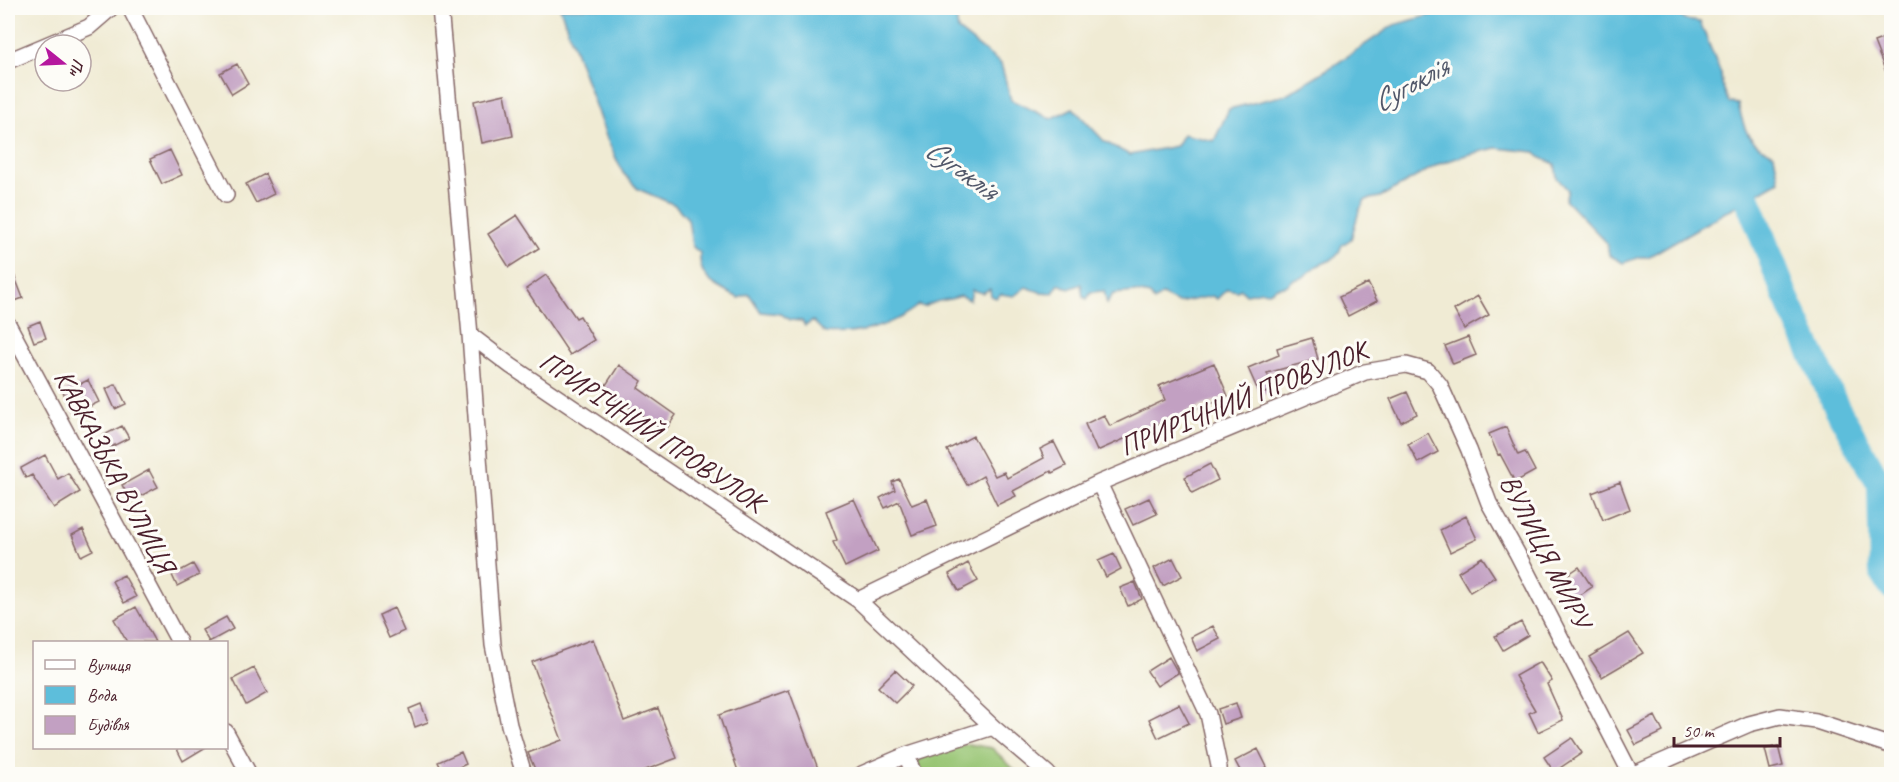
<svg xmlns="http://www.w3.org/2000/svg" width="1899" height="782" viewBox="0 0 1899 782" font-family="Caveat,sans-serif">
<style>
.green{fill:#98c573;stroke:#71724f;stroke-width:1.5}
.water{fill:#5dbedb;stroke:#546e83;stroke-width:1.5}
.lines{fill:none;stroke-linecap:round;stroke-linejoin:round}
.river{stroke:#5dbedb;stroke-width:26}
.building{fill:#c2a0c2}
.minor-casing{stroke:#846666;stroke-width:18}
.minor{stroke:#fff;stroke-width:15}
.labels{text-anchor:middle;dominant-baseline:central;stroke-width:6;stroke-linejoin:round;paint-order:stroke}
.street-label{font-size:28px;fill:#4a1f2b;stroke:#fdfcf7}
.water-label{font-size:30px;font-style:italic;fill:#515769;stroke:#fdfcf7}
</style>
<rect width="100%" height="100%" fill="#fdfcf7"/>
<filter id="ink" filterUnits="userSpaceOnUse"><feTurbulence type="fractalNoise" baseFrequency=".0167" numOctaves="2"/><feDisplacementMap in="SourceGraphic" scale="12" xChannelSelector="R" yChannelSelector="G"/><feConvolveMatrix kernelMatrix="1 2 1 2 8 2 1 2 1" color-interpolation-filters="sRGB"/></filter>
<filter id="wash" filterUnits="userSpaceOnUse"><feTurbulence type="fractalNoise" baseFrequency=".008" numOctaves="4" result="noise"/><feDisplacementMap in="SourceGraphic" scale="24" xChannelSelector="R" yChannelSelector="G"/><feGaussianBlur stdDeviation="1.35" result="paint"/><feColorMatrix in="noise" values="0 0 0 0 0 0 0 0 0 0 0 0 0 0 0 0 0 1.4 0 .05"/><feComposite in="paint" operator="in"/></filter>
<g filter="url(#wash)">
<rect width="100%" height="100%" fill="#f0ebd4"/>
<!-- green -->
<path class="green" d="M968 744 992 748 1019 774H918V760L932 751Z"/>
<!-- water -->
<path class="water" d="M560 8H955L958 30 1001 64 1011 100 1051 119 1073 108 1105 142 1130 155 1176 146 1183 134 1214 141 1229 109 1285 95 1336 64 1394 25 1457 8H1671L1685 20 1700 22 1721 74 1722 84 1729 103 1738 104C1745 132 1746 141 1774 154L1779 181 1648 257H1640L1623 263 1609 255 1607 243 1565 199 1568 190 1557 178 1555 164 1539 157 1535 152 1496 148 1466 155 1439 164 1380 197 1365 200 1359 211 1351 239 1342 245 1338 254 1331 260 1317 266 1302 278 1293 280 1286 286 1277 287 1269 292 1262 291 1246 294 1241 289 1237 291 1227 289 1217 299 1212 296 1178 303 1162 295 1154 301 1150 295 1135 292 1113 294 1107 304 1104 291 1091 292 1087 299 1083 297 1081 284 1069 289 1059 284 1053 293 1040 292 1026 287 1014 296 1001 294 996 298 991 296 990 289 982 293 972 290 970 300 960 296C946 302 939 298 924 307L919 305C892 326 859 336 825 333L813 321 805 326 802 321 790 320 781 314 761 312 749 294 739 298C718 287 698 281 700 253L692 246 688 219 675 205 638 189 623 173 607 139Z"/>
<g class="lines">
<!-- river -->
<path class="river" d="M1723 180 1746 194 1785 295 1836 406 1880 484 1882 572 1892 587"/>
</g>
<g id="blocks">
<!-- building -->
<path class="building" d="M1892 35V85H1891L1874 42Z
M237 64 248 84 232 94 220 73Z
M505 94 513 136 482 143 474 101Z
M170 150 182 175 162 184 150 159Z
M265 174 274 194 256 203 246 184Z
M517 215 539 248 509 267 488 234Z
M8 259 23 298 12 302 8 291Z
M546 275 576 318 580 316 594 340 570 355 526 289Z
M1368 283 1377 301 1348 316 1339 297Z
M1478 296 1489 315 1464 329 1454 310Z
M40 321 46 338 34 342 28 326Z
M1468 337 1476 355 1453 364 1445 346Z
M1312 338 1318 359 1267 373 1274 389 1260 395 1248 368 1279 355 1277 348Z
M1214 363 1228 396 1172 418 1097 451 1085 424 1104 415 1110 426 1165 400 1159 386Z
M619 365 642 381 638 388 676 415 665 431 626 405 625 406 602 391Z
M88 380 99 402 74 414 63 392Z
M116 384 126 404 115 409 106 389Z
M1407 392 1417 414 1401 422 1390 399Z
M122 426 129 438 109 448 102 436Z
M1506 427 1518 455 1525 452 1535 471 1515 482 1500 454 1498 455 1489 434Z
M1428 433 1438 452 1418 463 1408 444Z
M973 436 995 476 1004 472 1007 478 1044 458 1040 449 1054 442 1066 466 1052 473 1051 471 1013 491 1016 496 997 505 983 476 967 485 947 450Z
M45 455 58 479 68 473 80 492 54 508 32 475 26 478 21 468Z
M1210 464 1218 480 1192 493 1185 477Z
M149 470 158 487 131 501 122 485Z
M899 479 912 505 927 499 937 526 912 535 899 501 885 508 880 498 895 490 892 482Z
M1620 482 1630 509 1603 520 1592 493Z
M1149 498 1157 514 1133 525 1125 509Z
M854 499 878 551 845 567 833 542 837 540 826 511Z
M1466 516 1477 539 1450 552 1440 530Z
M83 529 93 550 81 556 72 535Z
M1114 554 1121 569 1106 577 1098 561Z
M1482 557 1495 577 1470 592 1458 572Z
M1173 558 1182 576 1163 586 1154 568Z
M968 563 978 581 959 591 949 574Z
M193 564 199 575 177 586 172 575Z
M1579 567 1592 587 1570 602 1557 582Z
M124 575 136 597 124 603 112 581Z
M1135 582 1142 599 1128 606 1120 588Z
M136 607 155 642H127L114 619Z
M394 608 404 631 389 638 379 615Z
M226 617 233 629 209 642 202 630Z
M1521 622 1528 635 1503 650 1495 636Z
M1213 626 1220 639 1197 651 1191 637Z
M1629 633 1643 653 1602 677 1589 657Z
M593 639 624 721 658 708 677 758 643 771 644 774H537L528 753 562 740 532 662Z
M1169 657 1178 673 1157 686 1147 671Z
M1540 662 1552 681 1547 684 1563 720 1538 732 1529 713 1535 710 1515 676Z
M254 668 267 693 246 705 233 679Z
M895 670 912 686 895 703 878 687Z
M789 690 820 774H739L719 715Z
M1236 703 1241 718 1223 724 1218 709Z
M421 704 428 722 415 727 409 709Z
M1179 704 1189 723 1158 738 1149 719Z
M1655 716 1663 732 1636 745 1628 730Z
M1572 738 1582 753 1554 772 1544 757Z
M1778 746 1783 766 1770 769 1765 749Z
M176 747H206L183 761Z
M1258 749 1267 767 1253 774H1242L1235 761Z
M461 752 466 764 444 774 438 762Z"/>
</g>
</g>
<g filter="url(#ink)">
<use href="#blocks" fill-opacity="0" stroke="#846666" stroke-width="1.5"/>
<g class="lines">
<defs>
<path id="minor" d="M130 8 226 195
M440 8 470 335 493 645 509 725 524 774
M8 61 89 27 111 8
M8 324 179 642
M470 335 511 366 858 600 1099 483 1208 714 1219 766V774
M1099 483 1365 372 1406 365 1428 371 1440 385 1469 450 1489 503 1517 553 1631 774
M858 600 993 727
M226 732 249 774
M906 755 914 774
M862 774 906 755 993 727 1048 774
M1634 774 1749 724 1780 716 1816 721 1892 746"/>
</defs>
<!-- minor casing -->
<use href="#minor" class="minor-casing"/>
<!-- minor -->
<use href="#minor" class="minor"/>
</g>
</g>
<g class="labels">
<!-- street labels -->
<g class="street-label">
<text transform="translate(1243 398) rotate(-22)">ПРИРІЧНИЙ ПРОВУЛОК</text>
<text transform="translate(652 431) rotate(34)">ПРИРІЧНИЙ ПРОВУЛОК</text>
<text transform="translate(115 471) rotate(62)">КАВКАЗЬКА ВУЛИЦЯ</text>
<text transform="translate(1546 551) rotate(63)">ВУЛИЦЯ МИРУ</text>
</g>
<!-- water labels -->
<g class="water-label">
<text transform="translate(1410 84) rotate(-29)">Сугоклія</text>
<text transform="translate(962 169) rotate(36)">Сугоклія</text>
</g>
</g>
<!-- margin -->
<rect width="1899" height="782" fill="none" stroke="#fdfcf7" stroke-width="30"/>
<!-- legend -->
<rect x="33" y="641" width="195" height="108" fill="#fdfcf7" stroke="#b5a4a5" stroke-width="1.5"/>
<rect x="45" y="660" width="30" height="9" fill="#ffffff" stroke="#b5a4a5" stroke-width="1.5"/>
<text x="87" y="671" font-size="18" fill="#4a1f2b">Вулиця</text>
<rect x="45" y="686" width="30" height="18" fill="#5dbedb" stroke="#b5a4a5" stroke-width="1.5"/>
<text x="87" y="701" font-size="18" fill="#4a1f2b">Вода</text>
<rect x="45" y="716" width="30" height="18" fill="#c2a0c2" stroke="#b5a4a5" stroke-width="1.5"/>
<text x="87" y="731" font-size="18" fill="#4a1f2b">Будівля</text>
<!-- north arrow -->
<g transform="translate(63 63) rotate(108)"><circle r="28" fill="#fdfcf7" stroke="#b5a4a5" stroke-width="1.5"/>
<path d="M0-4.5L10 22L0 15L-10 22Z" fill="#b5179e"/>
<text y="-9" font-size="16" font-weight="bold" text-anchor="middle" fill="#4a1f2b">Пн</text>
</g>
<!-- scale -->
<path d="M1674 737v9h106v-9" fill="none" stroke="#4a1f2b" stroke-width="3"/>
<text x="1683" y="737" font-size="18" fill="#4a1f2b" stroke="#fdfcf7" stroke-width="4.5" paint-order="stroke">50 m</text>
</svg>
